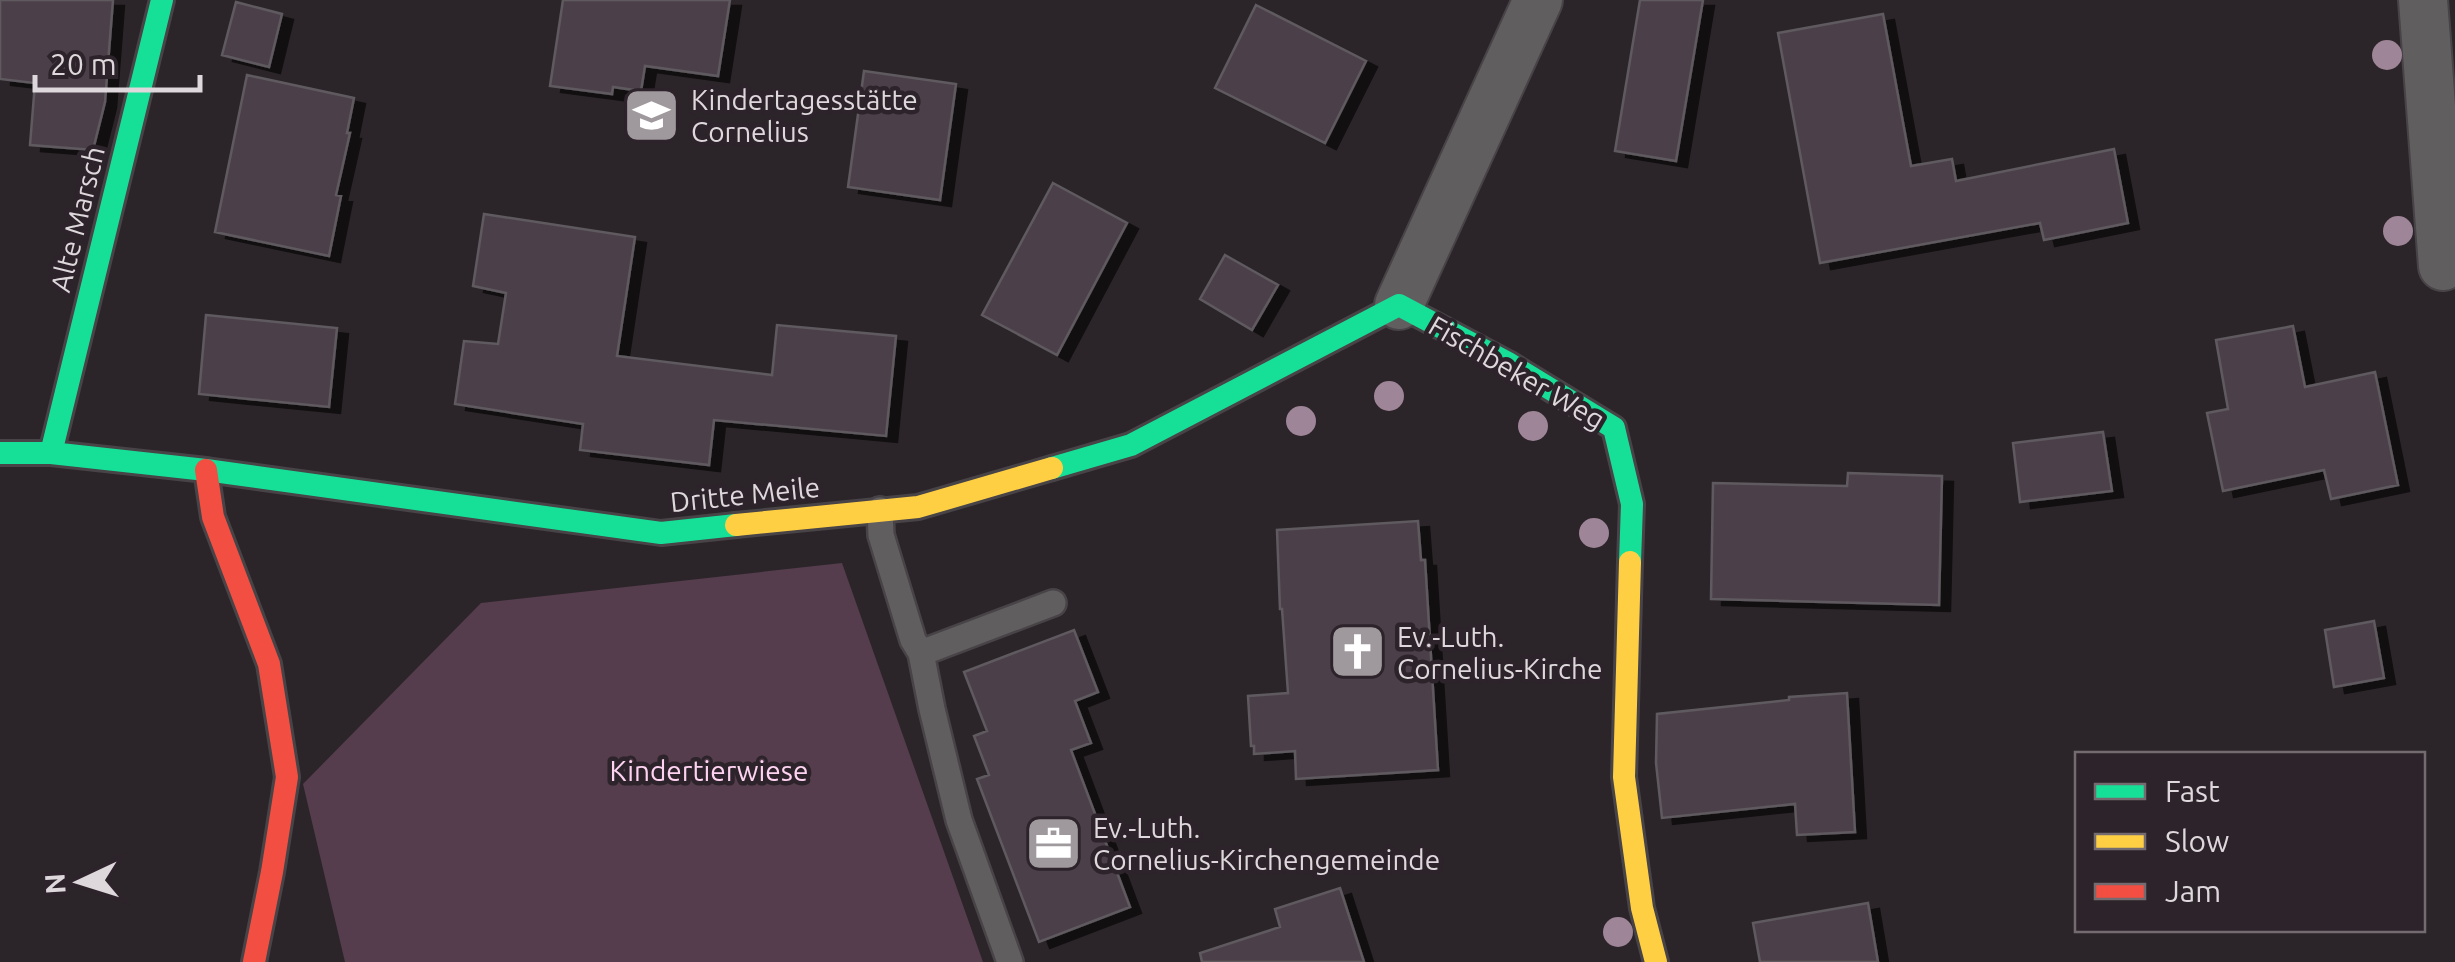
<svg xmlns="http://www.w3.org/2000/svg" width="2455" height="962" viewBox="0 0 2455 962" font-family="Ubuntu,sans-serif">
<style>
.green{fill:#553d4d}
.building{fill:#4c4149;stroke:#5f5a5e;stroke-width:2.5;filter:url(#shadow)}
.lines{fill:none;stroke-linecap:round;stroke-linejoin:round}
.lane-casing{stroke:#474346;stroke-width:30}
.street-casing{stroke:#474346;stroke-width:52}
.fast-casing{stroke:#474346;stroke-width:28}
.slow-casing{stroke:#474346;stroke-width:28}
.jam-casing{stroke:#474346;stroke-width:28}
.lane{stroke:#615e60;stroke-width:25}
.street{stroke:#615e60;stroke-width:48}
.fast{stroke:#16e098;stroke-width:22}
.slow{stroke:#ffcf43;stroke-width:22}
.jam{stroke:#f24e42;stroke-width:22}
.tree{fill:#9f8598}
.labels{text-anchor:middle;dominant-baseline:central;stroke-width:9;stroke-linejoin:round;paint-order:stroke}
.poi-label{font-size:28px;fill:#ded8dc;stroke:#2d232a;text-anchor:start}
.street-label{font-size:28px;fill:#ded8dc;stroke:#2d232a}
.park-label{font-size:28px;fill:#fed3f2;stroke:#2d232a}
</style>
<defs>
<filter id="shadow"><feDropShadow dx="11" dy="6" stdDeviation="0" flood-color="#0009"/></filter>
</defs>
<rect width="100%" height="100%" fill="#2b2529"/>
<!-- green -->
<path class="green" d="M842 563 983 962H345L303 784 481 603Z"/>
<!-- building -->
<path class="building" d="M0 0H113L105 102 93 150 30 145 35 83 0 79Z
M563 0H730L718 76 645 66 641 91 613 87 612 94 550 86Z
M1640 0H1703L1676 161 1615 151Z
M236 2 282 14 269 67 222 55Z
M1256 5 1366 61 1325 143 1215 88Z
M1883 14 1911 166 1952 159 1956 181 2114 149 2128 223 2044 240 2040 223 1820 263 1778 33Z
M864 71 956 84 940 200 848 187Z
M247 75 354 98 347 133H350L336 195 341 196 329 256 215 232Z
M1053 183 1127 223 1057 355 982 315Z
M484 214 635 237 617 356 772 375 777 325 896 336 886 436 714 420 709 465 580 450 583 424 455 404 464 341 498 344 506 293 473 286Z
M1225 255 1278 285 1252 330 1200 299Z
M206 315 337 328 329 407 199 394Z
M2293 326 2305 387 2375 372 2398 485 2331 499 2324 470 2223 491 2207 413 2228 409 2216 340Z
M2103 432 2112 491 2020 502 2013 443Z
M1848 473 1942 476 1939 605 1711 599 1713 483 1847 486Z
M1418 521 1421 560H1425L1438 770 1296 779 1295 751 1254 754V746H1251L1248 696 1288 693 1282 609H1280L1277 530Z
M2374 621 2384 678 2334 687 2325 630Z
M1074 630 1098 692 1075 701 1091 743 1071 750 1130 907 1039 942 977 779 989 775 974 736 987 731 964 672Z
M1847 693 1855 832 1797 835 1795 804 1662 818 1656 763 1657 714 1789 700V697Z
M1340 888 1364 962H1202L1200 953 1280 927 1275 909Z
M1868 903 1878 962H1760L1753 923Z"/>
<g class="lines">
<defs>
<path id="lane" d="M880 510 881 535 913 640 921 653 1053 603
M921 653 932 709 959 820 1010 962"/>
<path id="street" d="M2423 0 2443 266
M1399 305 1538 0"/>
<path id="fast" d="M0 453H51L206 470 661 533 736 525
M51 453 162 0
M1052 468 1131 445 1399 305 1508 363 1614 428 1632 504 1630 562"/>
<path id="slow" d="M736 525 918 507 1052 468
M1630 562 1624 777 1642 908 1656 962"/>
<path id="jam" d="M206 470 213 517 269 664 287 777 272 872 254 962"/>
</defs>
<!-- lane casing -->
<use href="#lane" class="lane-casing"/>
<!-- street casing -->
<use href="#street" class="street-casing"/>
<!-- fast casing -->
<use href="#fast" class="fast-casing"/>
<!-- slow casing -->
<use href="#slow" class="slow-casing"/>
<!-- jam casing -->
<use href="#jam" class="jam-casing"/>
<!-- lane -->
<use href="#lane" class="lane"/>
<!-- street -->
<use href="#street" class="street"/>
<!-- fast -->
<use href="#fast" class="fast"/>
<!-- slow -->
<use href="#slow" class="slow"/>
<!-- jam -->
<use href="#jam" class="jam"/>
</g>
<!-- trees -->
<g class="tree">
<circle cx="2387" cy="55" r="15"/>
<circle cx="2398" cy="231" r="15"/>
<circle cx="1389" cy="396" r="15"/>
<circle cx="1301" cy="421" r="15"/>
<circle cx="1533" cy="426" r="15"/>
<circle cx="1594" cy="533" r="15"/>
<circle cx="1618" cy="932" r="15"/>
</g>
<!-- icons -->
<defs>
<symbol id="school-square" viewBox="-11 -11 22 22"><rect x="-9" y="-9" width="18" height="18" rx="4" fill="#9f999d" stroke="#2d232a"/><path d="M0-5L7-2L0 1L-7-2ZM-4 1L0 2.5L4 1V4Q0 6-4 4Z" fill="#fff"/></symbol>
<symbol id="church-square" viewBox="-11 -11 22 22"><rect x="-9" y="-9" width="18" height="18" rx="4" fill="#9f999d" stroke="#2d232a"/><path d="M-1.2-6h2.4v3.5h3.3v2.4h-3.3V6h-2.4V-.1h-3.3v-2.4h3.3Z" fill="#fff"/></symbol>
<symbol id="office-square" viewBox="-11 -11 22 22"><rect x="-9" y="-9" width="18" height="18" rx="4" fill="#9f999d" stroke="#2d232a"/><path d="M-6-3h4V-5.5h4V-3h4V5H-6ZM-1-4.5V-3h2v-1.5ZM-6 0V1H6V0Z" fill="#fff"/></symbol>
</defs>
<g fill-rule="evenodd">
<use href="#school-square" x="620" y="84" width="63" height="63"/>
<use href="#church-square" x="1326" y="620" width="63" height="63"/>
<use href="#office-square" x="1022" y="812" width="63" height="63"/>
</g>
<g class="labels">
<!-- poi labels -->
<g class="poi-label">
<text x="691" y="99">Kindertagesstätte<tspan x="691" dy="32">Cornelius</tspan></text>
<text x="1397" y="636">Ev.-Luth.<tspan x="1397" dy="32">Cornelius-Kirche</tspan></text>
<text x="1093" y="827">Ev.-Luth.<tspan x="1093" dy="32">Cornelius-Kirchengemeinde</tspan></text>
</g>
<!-- street labels -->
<g class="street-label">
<text transform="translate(77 219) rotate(-76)">Alte Marsch</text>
<text transform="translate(1517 372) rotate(30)">Fischbeker Weg</text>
<text transform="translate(745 494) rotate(-6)">Dritte Meile</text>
</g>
<!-- park labels -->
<g class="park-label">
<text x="709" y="770">Kindertierwiese</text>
</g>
</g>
<!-- legend -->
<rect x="2075" y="752" width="350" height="180" fill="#2d232a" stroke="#746b71" stroke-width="2.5"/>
<rect x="2095" y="784" width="50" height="15" fill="#16e098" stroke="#746b71" stroke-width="2.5"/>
<text x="2165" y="802" font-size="30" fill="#ded8dc">Fast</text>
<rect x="2095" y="834" width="50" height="15" fill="#ffcf43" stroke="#746b71" stroke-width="2.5"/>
<text x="2165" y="852" font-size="30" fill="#ded8dc">Slow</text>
<rect x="2095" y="884" width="50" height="15" fill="#f24e42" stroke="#746b71" stroke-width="2.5"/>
<text x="2165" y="902" font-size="30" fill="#ded8dc">Jam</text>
<!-- north arrow -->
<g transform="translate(80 882) rotate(266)" stroke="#2d232a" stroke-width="8" paint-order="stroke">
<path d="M0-8L18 38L0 25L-18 38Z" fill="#ded8dc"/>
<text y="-15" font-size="28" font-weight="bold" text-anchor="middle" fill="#ded8dc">N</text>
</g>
<!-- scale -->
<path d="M35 75v15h165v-15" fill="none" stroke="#ded8dc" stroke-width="5"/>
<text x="50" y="75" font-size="30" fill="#ded8dc" stroke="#2d232a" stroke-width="8" paint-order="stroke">20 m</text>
</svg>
